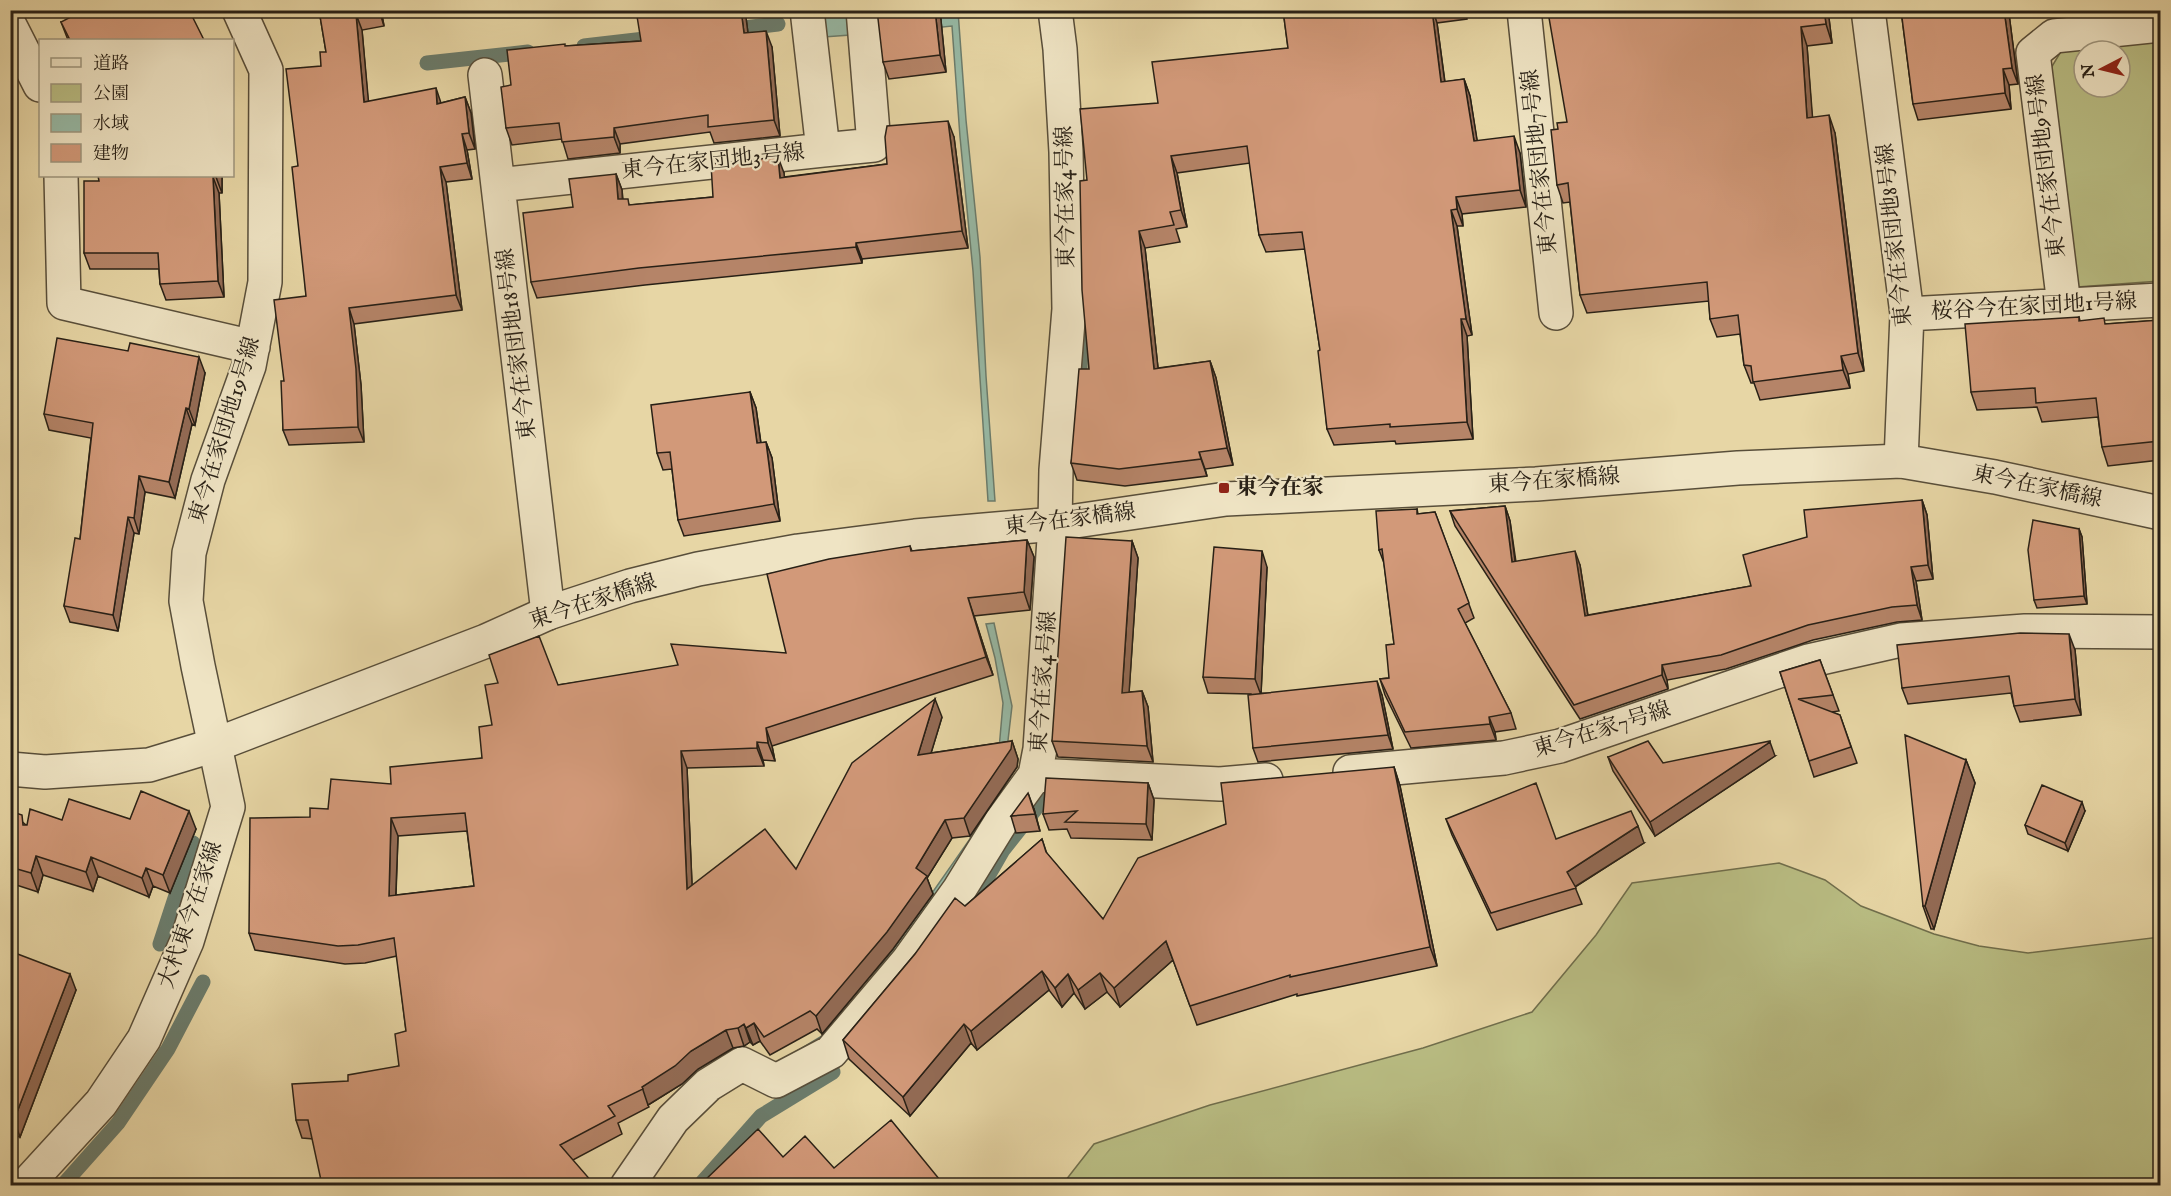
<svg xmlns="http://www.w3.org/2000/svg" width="2171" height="1196" viewBox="0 0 2171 1196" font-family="'IM FELL English','Noto Serif JP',serif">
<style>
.green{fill:#b9bd83;stroke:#706e4c;stroke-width:1.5;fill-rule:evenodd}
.water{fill:#97b9a5;stroke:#6b7c6c;stroke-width:1.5}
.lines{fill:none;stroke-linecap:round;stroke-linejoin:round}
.stream{stroke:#6b7c6c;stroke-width:15}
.minor-casing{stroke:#584e3a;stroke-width:36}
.tertiary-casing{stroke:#584e3a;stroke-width:36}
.minor{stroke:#efe4c4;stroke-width:33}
.tertiary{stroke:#efe4c4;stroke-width:33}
.wall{fill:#b58468;stroke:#282016;stroke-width:1.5;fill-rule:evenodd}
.shaded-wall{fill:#936b55;stroke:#282016;stroke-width:1.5}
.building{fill:#d29979;stroke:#282016;stroke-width:1.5;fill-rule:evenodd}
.poi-dot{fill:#8f2418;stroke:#efe4c4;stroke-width:2}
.labels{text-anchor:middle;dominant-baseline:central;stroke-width:4.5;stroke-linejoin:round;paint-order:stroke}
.street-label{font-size:22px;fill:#282016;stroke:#efe4c4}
.poi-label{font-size:22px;font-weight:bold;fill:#282016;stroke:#efe4c4;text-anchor:start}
</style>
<rect width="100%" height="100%" fill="#e7d6a5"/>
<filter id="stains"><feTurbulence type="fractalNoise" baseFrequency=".00333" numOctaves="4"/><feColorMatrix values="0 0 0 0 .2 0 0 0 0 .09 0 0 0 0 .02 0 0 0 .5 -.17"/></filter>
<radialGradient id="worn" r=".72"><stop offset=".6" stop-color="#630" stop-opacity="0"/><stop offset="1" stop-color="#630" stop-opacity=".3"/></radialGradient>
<!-- green -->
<path class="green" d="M2160 39V281L2077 287 2051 68 2063 48ZM2084 51H2120V87H2084Z
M1779 863 1825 880 1861 906 1934 934 1979 946 2028 953 2160 937V1185H1062L1094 1144 1210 1105 1423 1048 1532 1012 1596 935 1632 883Z"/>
<!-- water -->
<path class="water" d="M821 11H847L850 35 824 37Z
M926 11H958L966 120 980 257 986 376 995 501H988L973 271 960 137 952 26 883 33Z
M994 623 1012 706 1007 749 1005 790 999 807 834 1036 784 1059 822 1036 840 1021 897 943 984 819 999 785V749L1003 703 995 658 986 624Z"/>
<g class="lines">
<!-- stream -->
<path class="stream" d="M727 30 778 24
M584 46 662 37
M427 63 528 52
M1079 388 1082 332
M968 911 1003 850 1049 792
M160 944 193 843
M62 1186 118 1123 168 1049 203 982
M699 1186 761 1116 833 1072"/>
<defs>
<path id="minor" d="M1524 10 1556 313
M1868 10 1907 314 1901 461
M10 26 40 85
M485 75 548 613
M823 150 874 145 863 10
M61 176 64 303 253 347
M498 185 823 150 807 10
M2064 305 2033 53 2054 36 2160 25
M1907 314 2160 300
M1350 772 1504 758 1560 746 1808 661 1901 640 2025 631 2160 632
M1035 775 1220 784 1266 780
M25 1186 101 1103 144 1039 187 941 228 807 198 666 186 601 189 553 208 480 249 366 265 282 266 70 239 10
M627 1186 673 1119 708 1085 742 1064 776 1081 831 1052 908 961 959 890 1001 822 1035 775 1040 749 1055 524 1056 470 1069 309 1066 152 1060 49 1055 10"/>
<path id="tertiary" d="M10 769 45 772 149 765 215 745 486 641 548 613 630 586 698 569 798 551 915 536 1055 524 1226 499 1536 484 1738 468 1901 461 1995 477 2160 513"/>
</defs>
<!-- minor casing -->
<use href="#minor" class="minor-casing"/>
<!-- tertiary casing -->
<use href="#tertiary" class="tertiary-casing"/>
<!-- minor -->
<use href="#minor" class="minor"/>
<!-- tertiary -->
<use href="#tertiary" class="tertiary"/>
</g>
<!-- wall -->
<path class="wall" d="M319 10H381L384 26 362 30 368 101 441 103 465 97 471 113 475 149 467 150 472 179 446 182 462 310 354 324 361 385 364 442 289 445 283 430 284 381 306 296 298 166 321 66 326 52Z
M745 10 748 33 772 47 780 136 714 143 710 132 620 144V153L568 159 562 139 512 145 506 128 511 85 566 46 641 41Z
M940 10 946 72 889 79 883 62Z
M1283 10H1466L1467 19 1437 23 1445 82 1464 79 1470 96 1477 141 1520 153 1526 207 1462 214 1463 226H1457L1472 335 1467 336 1473 439 1396 444 1395 441 1334 445 1327 429 1320 350 1305 249 1266 252 1259 235 1250 163 1177 173 1187 227 1176 229 1180 242 1145 248 1158 368 1210 361 1216 378 1233 465 1205 469 1207 476 1125 486 1077 480 1071 463 1089 369 1087 180 1158 103 1288 48Z
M1828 10 1832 43 1807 46 1812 117 1835 133 1864 371 1848 374 1850 388 1760 400 1754 383H1751L1744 365 1740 334 1717 337 1710 319 1709 301 1587 313 1580 295 1570 202 1563 203 1557 185 1558 129 1567 122Z
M1901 10H2032L2009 14 2018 84 2009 85 2011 109 1918 120 1913 104Z
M61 22 204 40H68Z
M954 137 968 248 862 259V263L645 285 537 298 531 282 573 207 616 174 622 190 623 199 630 205 713 197 784 173V177L887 164Z
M222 176V193H219L224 297 166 300 160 284 159 269H90L84 253 99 181Z
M2079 317 2080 321 2107 324 2160 320V460L2108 466 2102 447 2098 417 2042 422 2037 407 1977 410 1971 392Z
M205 373 195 425 192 424 175 498 145 492 139 534 134 533 118 631 70 622 64 606 80 539 91 438 49 430 44 414Z
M750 392 756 408 761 443 766 442 772 458 780 521 684 536 678 520 672 469 663 470 657 453Z
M1922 500 1927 515 1933 579 1916 581 1922 620 1897 622 1813 640 1726 669 1667 680 1668 689 1580 719 1455 526 1450 511 1505 506 1510 521 1516 562 1580 565 1588 615 1751 586Z
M1417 509 1418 514 1435 512 1474 618 1465 623 1511 713 1516 729 1495 732 1496 740 1411 748 1385 695 1380 679 1389 678 1394 644 1384 563 1379 550Z
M2079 529 2082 537 2087 604 2037 608 2034 600Z
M1027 540 1034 557 1030 610 974 616 993 675 772 746 775 761 763 760 764 766 687 768 692 885 796 869 942 717 931 753 1012 741 1018 759 1017 767 970 836 952 838 927 878 933 894 893 949 822 1034 817 1029 770 1055 760 1041 753 1045 750 1042 744 1046 733 1048 698 1069 682 1084 648 1105 649 1107 618 1123 622 1134 573 1160 302 1138 296 1120 348 1081 399 1066 406 1031 397 956 365 963 345 964 255 950 249 933 310 817 328 809 391 784 482 758 492 725 558 685 786 653 910 546 912 551ZM467 831 474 886 396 895 398 836Z
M1132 541 1138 558 1129 692 1142 691 1148 707 1153 762 1058 757 1052 741Z
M1267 567 1261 693 1382 695 1393 749 1258 762 1253 748 1251 694 1208 693 1203 677Z
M2075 650 2081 715 2020 722 2014 706 2011 693 1908 704 1902 688Z
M1820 660 1839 711 1832 712 1840 715 1857 763 1814 777 1780 672Z
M1775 756 1655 836 1613 771 1608 757 1663 763Z
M1966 760 1975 783 1934 929H1931L1923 906Z
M1394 767 1400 786 1437 966 1297 996V994L1197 1025 1173 960 1120 1007 1107 992 1085 1009 1074 993 1062 1007 1049 990 977 1050 971 1043 910 1116 849 1059 843 1040 915 954 965 906 1042 839 1047 854 1103 919Z
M1148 783 1154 800 1152 840 1071 838 1067 829 1049 830 1043 814Z
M1034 809 1040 831 1016 833 1011 816Z
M10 811 26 825 62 820 130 819 196 829 170 893 153 886 149 897 98 876 93 891 43 875 38 892 10 883Z
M2085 811 2068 851 2028 834 2025 825Z
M1446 819 1556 839 1644 843 1575 887 1582 904 1497 930 1452 835Z
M10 964 76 990 20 1137 10 1134Z"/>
<!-- shaded-wall -->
<path class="shaded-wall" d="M379 10H381L384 26Z
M741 10H745L750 49 744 33Z
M935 10H940L946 72 940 55Z
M1432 10H1433L1437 23 1447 99 1441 82Z
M1824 10H1828L1832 43 1826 24Z
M2004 10H2007L2009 14 2018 84 2012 68Z
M356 14 362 30 370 118 364 102Z
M1801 27 1807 46 1814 136 1807 118Z
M766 31 772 47 780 136 774 120Z
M2003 69 2009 85 2011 109 2005 93Z
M1464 79 1470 96 1480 158 1474 141Z
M436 88 441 103 437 104Z
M465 97 471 113 475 149 469 133Z
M11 109 17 124 10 156V111Z
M1829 115 1835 133 1864 371 1858 353Z
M948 121 954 137 968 248 962 231Z
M614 128 620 144V153L614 137Z
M462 134 467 150 472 179 467 163Z
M1514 136 1520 153 1526 207 1520 190Z
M1171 156 1177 173 1187 227 1181 210Z
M778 157 784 173 786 194 780 178Z
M440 167 446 182 462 310 456 295Z
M616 174 622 190 623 215 618 199Z
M216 176H222V193L216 177Z
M213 177 219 193 224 297 218 281Z
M1456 197 1462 214 1463 226 1457 209Z
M1451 210 1457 226 1472 335 1466 319Z
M1139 231 1145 248 1160 386 1154 369Z
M856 243 862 259V263L856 247Z
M349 308 354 324 361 385 364 442 358 427Z
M1461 319 1467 336 1473 439 1467 422Z
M1841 356 1848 374 1850 388 1843 370Z
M199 357 205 373 195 425 189 409Z
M1210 361 1216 378 1233 465 1227 448Z
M750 392 756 408 763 459 757 443Z
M186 408 192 424 175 498 169 482Z
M766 442 772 458 780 521 774 504Z
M1199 452 1205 469 1207 476 1201 459Z
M139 476 145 492 139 534 134 518Z
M1922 500 1927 515 1933 579 1928 565Z
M1505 506 1510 521 1517 577 1512 562Z
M128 517 134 533 118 631 113 615Z
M2079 529 2082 537 2087 604 2084 596Z
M1027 540 1034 557 1030 610 1024 592Z
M1132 541 1138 558 1128 709 1122 693Z
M1262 551 1267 567 1261 695 1255 679Z
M1575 551 1580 565 1590 630 1585 616Z
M1911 567 1916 581 1922 620 1917 605Z
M968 598 974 616 993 675 986 657Z
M2069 634 2075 650 2081 715 2075 699Z
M1662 665 1667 680 1668 689 1662 675Z
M1377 681 1382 695 1393 749 1388 735Z
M1142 691 1148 707 1153 762 1147 746Z
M935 699 942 717 925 773 918 755Z
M1489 717 1495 732 1496 740 1490 724Z
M766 728 772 746 775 761 768 743Z
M1012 741 1018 759 1017 767 970 836 964 818Z
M757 742 763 760 764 766 757 748Z
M1770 742 1775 756 1655 836 1650 822Z
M681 751 687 768 693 907 687 889Z
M1966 760 1975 783 1934 929 1925 906Z
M1394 767 1400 786 1437 966 1430 947Z
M1148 783 1154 800 1152 840 1146 824Z
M1028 793 1034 809 1040 831 1035 814Z
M2082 802 2085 811 2068 851 2065 843Z
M189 811 196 829 170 893 163 875Z
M391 818 398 836 395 914 389 896Z
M945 820 952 838 927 878 933 894 893 949 822 1034 816 1016 916 868Z
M1638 826 1644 843 1573 888 1567 872Z
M36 856 43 875 38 892 31 873Z
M91 857 98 876 93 891 86 872Z
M146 868 153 886 149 897 142 878Z
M1166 941 1173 960 1120 1007 1114 988Z
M1042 971 1049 990 977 1050 971 1031Z
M1100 973 1107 992 1085 1009 1078 990Z
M70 974 76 990 20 1137 14 1120Z
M1068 974 1074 993 1062 1007 1055 988Z
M754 1023 760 1041 753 1045 746 1028Z
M744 1024 750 1042 744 1046 738 1028Z
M964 1024 971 1043 910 1116 903 1097Z
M726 1030 733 1048 698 1069 682 1084 648 1105 642 1087 691 1051Z"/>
<!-- building -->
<path class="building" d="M84 10H189L204 40H70L61 22Z
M319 10H378L356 14 364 102 436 88 437 104 465 97 469 133 462 134 467 163 440 167 456 295 349 308 356 369 358 427 283 430 281 381H284L274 300 306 296 292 167 298 166 286 69 321 66 320 52H326Z
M636 10H741L744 33 766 31 774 120 708 127V115L614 128V137L562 142 559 123 506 128 501 87 511 85 507 50 565 44V46L641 41Z
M877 10H935L940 55 883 62Z
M1283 10H1432L1441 82 1464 79 1474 141 1514 136 1520 190 1456 197 1457 209 1451 210 1466 319H1461L1467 422 1390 427V424L1327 429 1318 351 1320 350 1302 232 1259 235 1247 146 1171 156 1181 210 1170 212 1174 225 1139 231 1154 369 1210 361 1227 448 1199 452 1201 459 1119 469 1071 463 1079 369H1089L1082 290 1080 181 1087 180 1080 109 1158 103 1152 62 1288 48Z
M1552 10H1824L1826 24 1801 27 1807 118 1829 115 1858 353 1841 356 1843 370 1753 382 1751 366 1744 365 1738 315 1710 319 1707 282 1580 295 1568 183 1557 185 1551 130 1558 129 1557 123 1567 122 1548 12Z
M1901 10H2004L2012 68 2003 69 2005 93 1913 104Z
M948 121 962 231 856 243V247L639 268 531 282 523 213 573 207 569 179 616 174 618 199H628L629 205 713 197 711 164 778 157 780 178 887 164 885 137 887 126Z
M98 176H216V177H213L218 281 160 284 158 253H84V181H99Z
M2079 317V321L2104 318 2105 324 2160 320V441L2102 447 2096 398 2036 403 2035 388 1971 392 1965 324Z
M57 338 128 351 130 343 199 357 189 409 186 408 169 482 139 476 134 518 128 517 113 615 64 606 75 538 80 539 93 423 44 414Z
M750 392 757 443 766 442 774 504 678 520 670 452 657 453 651 405Z
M1922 500 1928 565 1911 567 1917 605 1892 607 1808 625 1721 655 1662 665V675L1574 705 1450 511 1505 506 1512 562 1575 551 1585 616 1751 586 1743 555 1807 537 1804 510Z
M1417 509V514L1435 512 1469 603 1458 609 1511 713 1489 717 1490 724 1405 732 1380 679 1389 678 1386 645 1394 644 1382 549 1379 550 1376 511Z
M2033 520 2079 529 2084 596 2034 600 2028 550Z
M1066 537 1132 541 1122 693 1142 691 1147 746 1052 741Z
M1027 540 1024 592 968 598 986 657 766 728 768 743 757 742V748L681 751 687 889 765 829 796 869 852 763 935 699 918 755 1012 741 1011 749 964 818 945 820 916 868 927 876 887 932 816 1016 810 1011 764 1037 754 1023 746 1028 744 1024 738 1028 726 1030 691 1051 675 1066 642 1087 643 1089 608 1106 615 1116 560 1145 593 1183 590 1185H322L308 1120H296L292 1084 348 1081V1075L399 1066 395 1034 406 1031 394 938 358 945 338 946 249 933 250 818 310 817V808L328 809 331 779 391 784 390 767 482 758 479 727 492 725 485 685 498 683 489 655 539 636 558 685 678 665 671 644 786 653 767 574 829 559 910 546 911 551ZM465 813 474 886 389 896 391 818Z
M1214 547 1262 551 1255 679 1203 677Z
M2020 633 2069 634 2075 699 2014 706 2009 676 1902 688 1897 645Z
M1820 660 1833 695 1798 699 1840 715 1851 747 1809 761 1780 672Z
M1377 681 1388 735 1253 748 1248 695Z
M1905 735 1966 760 1925 906H1923Z
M1648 741 1663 763 1770 741V742L1650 822 1608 757Z
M1394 767 1430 947 1290 977V975L1190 1006 1166 941 1114 988 1100 973 1078 990 1068 974 1055 988 1042 971 971 1031 964 1024 903 1097 843 1040 915 954 955 898 965 906 1042 839 1046 852 1103 919 1138 858 1226 824 1221 783Z
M1046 778 1148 783 1146 824 1065 822 1077 811 1043 814Z
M1536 783 1556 839 1631 811 1638 826 1567 872 1576 888 1491 913 1446 819Z
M2042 785 2082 802 2065 843 2025 825Z
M141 791 189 811 163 875 146 868 142 878 91 857 86 872 36 856 31 873 10 867V811L22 815 23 825H27L30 809 62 820 69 799 130 819Z
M1028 793 1035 814 1011 816Z
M15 953 70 974 14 1120 10 1119V964Z
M891 1120 944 1185H700L758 1129 783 1157 805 1136 834 1168Z"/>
<!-- markers -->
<rect class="poi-dot" x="1218" y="482" width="12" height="12" rx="3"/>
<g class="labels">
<!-- street labels -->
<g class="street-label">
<text transform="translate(713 162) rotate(-6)">東今在家団地3号線</text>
<text transform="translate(1540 162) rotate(-96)">東今在家団地7号線</text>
<text transform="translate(2047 166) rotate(-97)">東今在家団地9号線</text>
<text transform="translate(1066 197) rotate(-91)">東今在家4号線</text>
<text transform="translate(1895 235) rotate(-96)">東今在家団地8号線</text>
<text transform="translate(2034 307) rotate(-3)">桜谷今在家団地1号線</text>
<text transform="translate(517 344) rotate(-97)">東今在家団地18号線</text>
<text transform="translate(225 430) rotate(-73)">東今在家団地19号線</text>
<text transform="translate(1554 481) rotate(-4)">東今在家橋線</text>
<text transform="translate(2037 487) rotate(12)">東今在家橋線</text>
<text transform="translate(1070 520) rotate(-7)">東今在家橋線</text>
<text transform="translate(593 602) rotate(-18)">東今在家橋線</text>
<text transform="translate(1044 682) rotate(-86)">東今在家4号線</text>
<text transform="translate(1602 730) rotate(-17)">東今在家7号線</text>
<text transform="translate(191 915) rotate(-71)">大杙東今在家線</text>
</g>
<!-- poi labels -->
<g class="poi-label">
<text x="1236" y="488">東今在家</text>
</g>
</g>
<!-- margin -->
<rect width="2171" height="1196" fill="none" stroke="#e7d6a5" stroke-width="36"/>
<rect x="12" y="12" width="2147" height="1172" fill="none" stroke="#282016" stroke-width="3"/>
<rect x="18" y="18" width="2135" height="1160" fill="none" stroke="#282016" stroke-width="1.5"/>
<!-- legend -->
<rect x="39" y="39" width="195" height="138" fill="#efe4c4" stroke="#9f967e" stroke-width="1.5"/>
<rect x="51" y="58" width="30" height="9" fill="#efe4c4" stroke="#9f967e" stroke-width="1.5"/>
<text x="93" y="69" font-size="18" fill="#282016">道路</text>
<rect x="51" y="84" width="30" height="18" fill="#b9bd83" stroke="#9f967e" stroke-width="1.5"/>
<text x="93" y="99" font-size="18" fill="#282016">公園</text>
<rect x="51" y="114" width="30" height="18" fill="#97b9a5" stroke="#9f967e" stroke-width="1.5"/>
<text x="93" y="129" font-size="18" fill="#282016">水域</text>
<rect x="51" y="144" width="30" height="18" fill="#d29979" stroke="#9f967e" stroke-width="1.5"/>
<text x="93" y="159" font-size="18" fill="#282016">建物</text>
<!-- north arrow -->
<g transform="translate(2102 69) rotate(263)"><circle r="28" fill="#efe4c4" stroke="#9f967e" stroke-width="1.5"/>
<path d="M0-4.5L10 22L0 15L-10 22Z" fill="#8f2418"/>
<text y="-9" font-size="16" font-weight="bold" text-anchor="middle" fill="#282016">N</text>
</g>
<rect width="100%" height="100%" filter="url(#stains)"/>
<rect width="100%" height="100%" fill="url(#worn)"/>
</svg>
